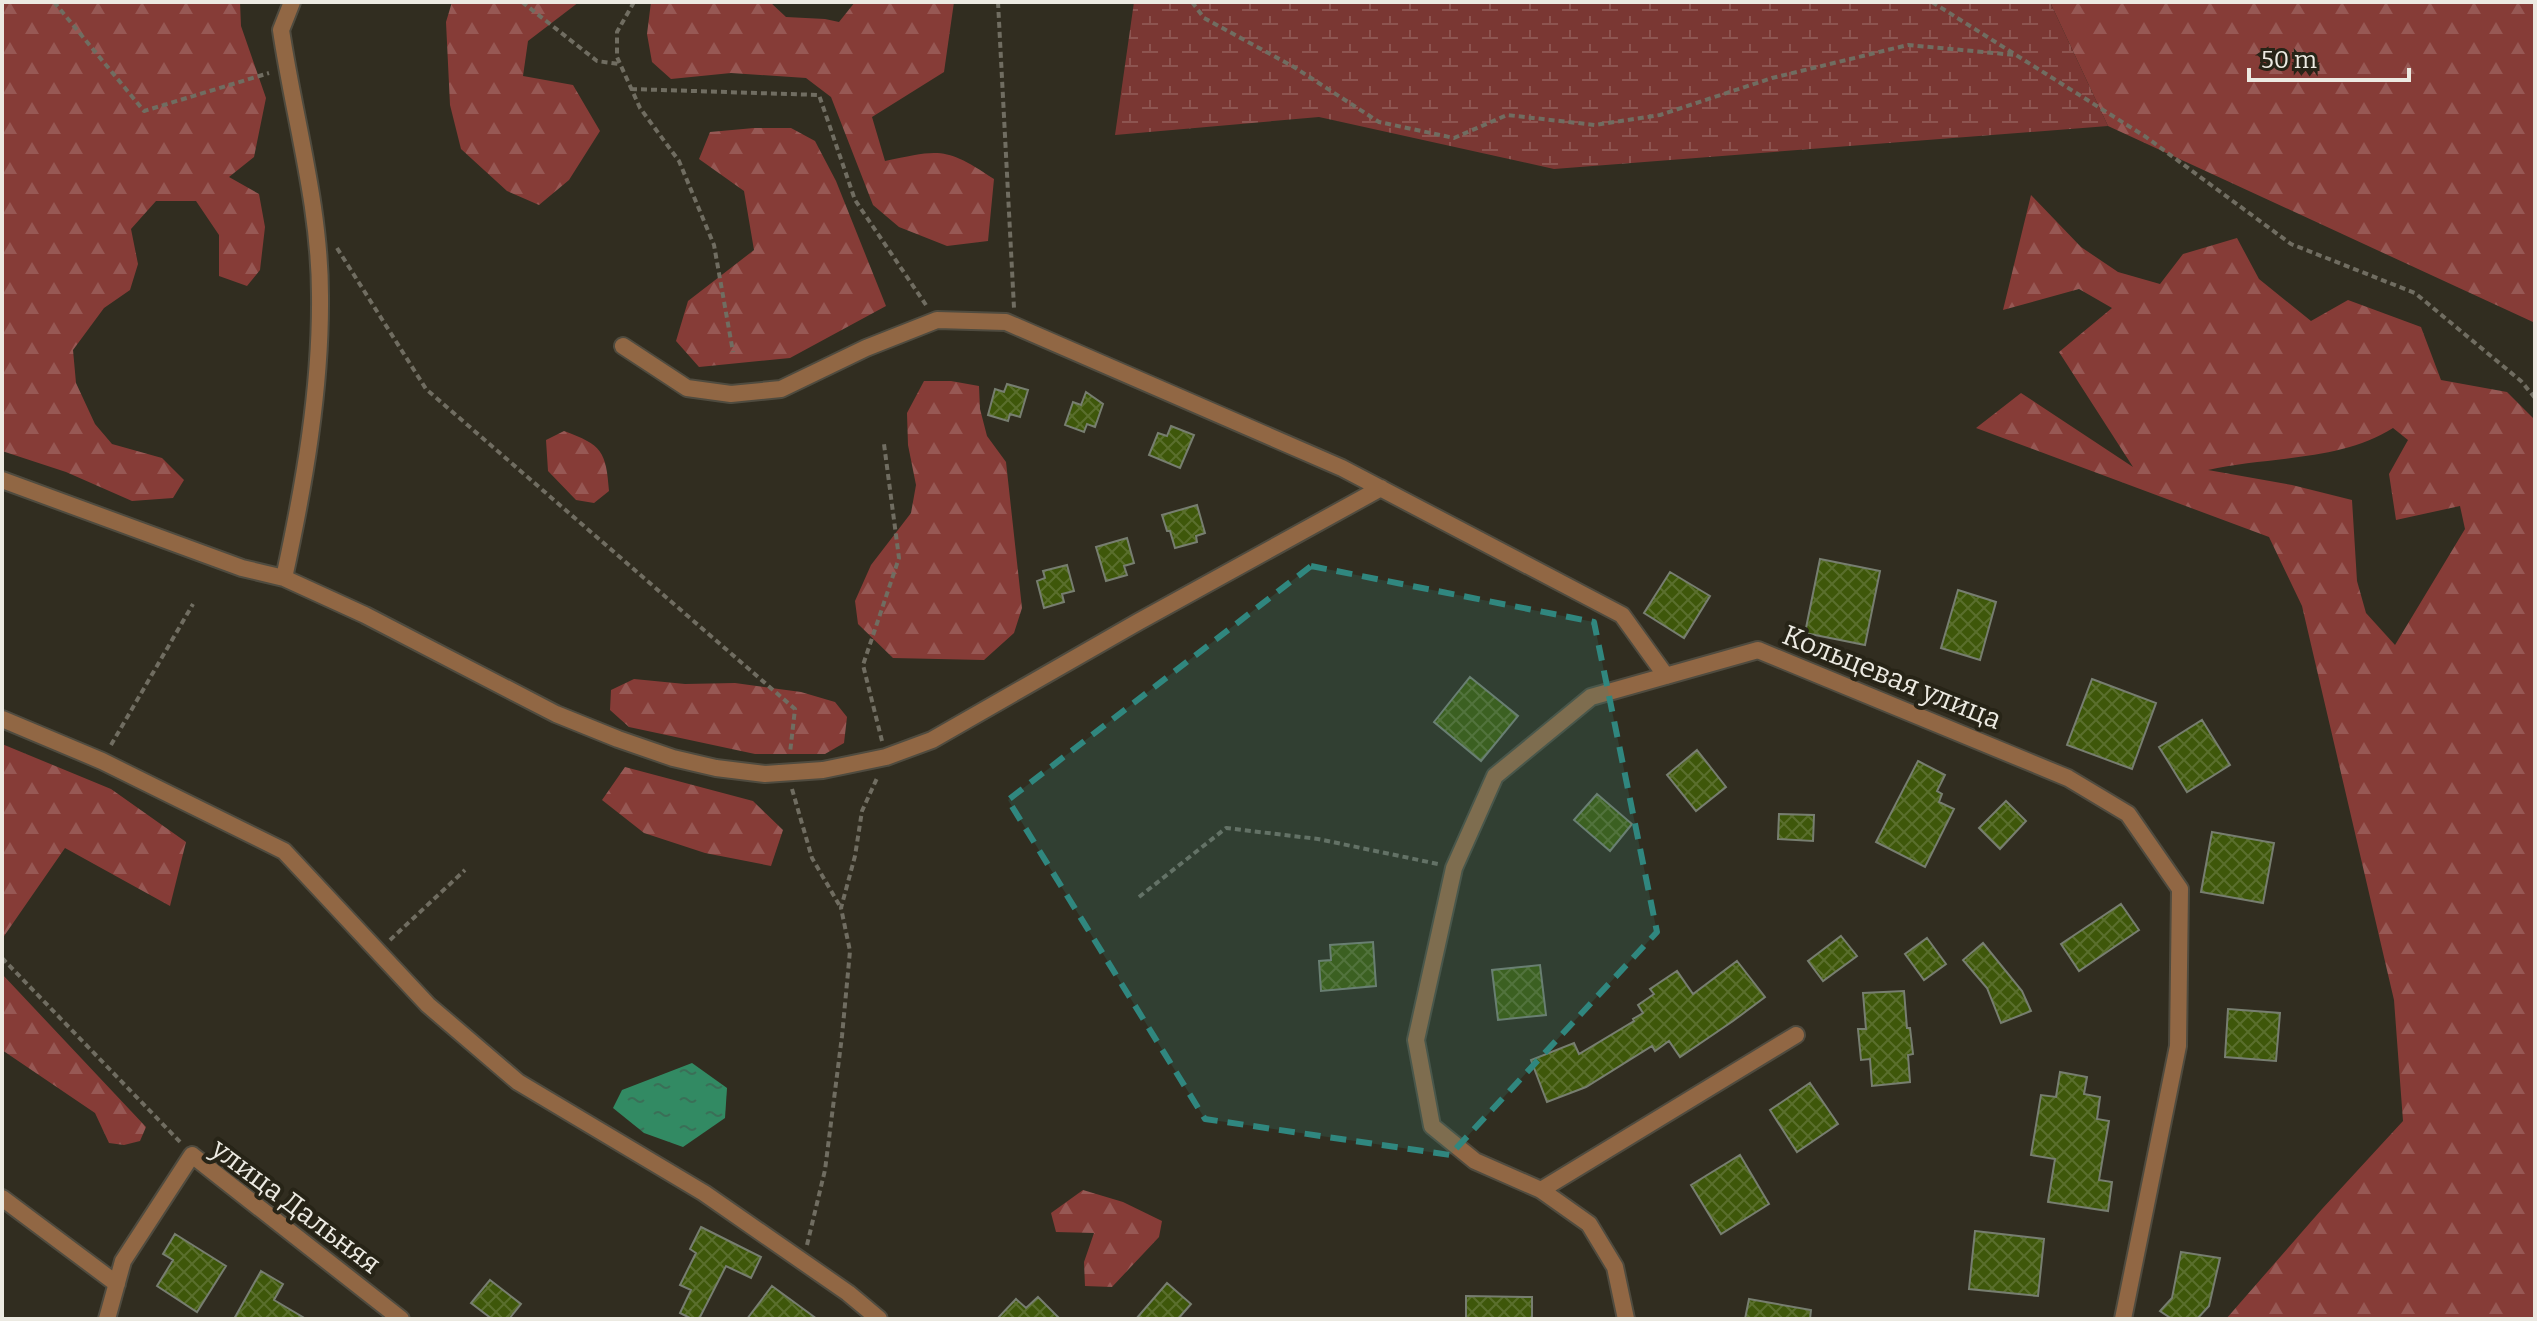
<svg xmlns="http://www.w3.org/2000/svg" width="2537" height="1321" viewBox="0 0 2537 1321" font-family="Bitter,serif">
<style>
.forest{fill:url(#forest-firs);fill-rule:evenodd}
.wetland{fill:url(#wetland-marsh)}
.water{fill:url(#water-ripples)}
.building{fill:url(#building-cross-hatch);stroke:#777e70;stroke-width:2}
.lines{fill:none;stroke-linecap:round;stroke-linejoin:round}
.minor-casing{stroke:#4f4b3f;stroke-width:20}
.path{stroke:#706d61;stroke-width:4;stroke-dasharray:6 4;stroke-linecap:butt}
.minor{stroke:#916744;stroke-width:16}
.marked{fill:#30877f;fill-opacity:0.2;stroke:#30877f;stroke-width:6;stroke-dasharray:16 10;stroke-linejoin:round}
.labels{text-anchor:middle;dominant-baseline:central;stroke-width:8;stroke-linejoin:round;paint-order:stroke}
.street-label{font-size:28px;fill:#eceae2;stroke:#272417}
</style>
<defs>
<pattern id="forest-firs" width="22" height="20" patternUnits="userSpaceOnUse" patternTransform="scale(2)"><rect width="22" height="20" fill="#863c37"/><path d="M5 1l3.5 6h-7zM16 11l3.5 6h-7z" fill="#975854"/></pattern>
<pattern id="wetland-marsh" width="20" height="14" patternUnits="userSpaceOnUse" patternTransform="scale(2)"><rect width="20" height="14" fill="#7a3733"/><path d="M1 5h8M5 5V1M11 12h8M15 12V8" fill="none" stroke="#8d5450"/></pattern>
<pattern id="water-ripples" width="26" height="14" patternUnits="userSpaceOnUse" patternTransform="scale(2)"><rect width="26" height="14" fill="#328a63"/><path d="M2 4q2-2 4 0t4 0M15 11q2-2 4 0t4 0" fill="none" stroke="#3a6f57"/></pattern>
<pattern id="building-cross-hatch" width="8" height="8" patternUnits="userSpaceOnUse" patternTransform="scale(2)"><rect width="8" height="8" fill="#3e570a"/><path d="M0 0l8 8M0 8l8-8" fill="none" stroke="#5a6f2d"/></pattern>
</defs>
<rect width="100%" height="100%" fill="#312d20"/>
<!-- forest -->
<path class="forest" d="M2 2H240L241 26 266 98 254 157 229 177 259 194 265 227 260 270 247 286 219 276V235L196 201H156L131 229 138 264 130 290 104 308 73 350 76 383 95 424 112 444 162 458 184 480 173 498 132 501 66 472 2 451Z
M452 2H579L528 41 523 76 573 85 600 131 569 180 539 205 507 191 461 149 450 105 446 22Z
M651 2H770L786 17 825 19 839 22 855 2H954L944 72 872 117 885 161C941 149 946 147 994 179L988 241 947 246 899 227 873 205 831 97 806 78 731 73 671 79 652 62 647 34Z
M2050 2H2535V327L2533 322 2108 126Z
M754 128H791L815 141 836 181 886 306 790 358 699 367 676 341 688 301 754 250 744 191 699 159 710 132Z
M2031 195 2081 247 2118 272 2160 284 2183 254 2237 238 2259 279 2311 321 2348 300 2421 327 2441 380 2507 392 2535 420V1319H2226L2322 1209 2403 1121 2394 1000 2302 606 2269 537 1976 428 2021 393 2133 467 2059 352 2112 308 2079 289 2003 310ZM2393 428 2408 440 2389 474 2396 520 2460 506 2465 529 2395 645 2366 613 2357 581 2352 500 2292 485 2208 470C2267 456 2340 462 2393 428Z
M924 381H951L979 386 980 409 987 436 1006 462 1022 608 1014 633 984 660 893 658 858 624 855 601 871 565 911 513 916 485 908 445 907 413Z
M564 431C602 445 606 451 609 491L594 503 576 500 548 471 546 440Z
M634 679 685 684 735 683 801 692 835 702 847 717 844 743 825 754H755L629 727 610 710 611 690Z
M2 744 111 789 186 842 170 906 65 848 2 939Z
M625 767 753 801 783 830 771 866 705 853 644 833 602 800Z
M2 974 146 1127 140 1141 124 1145 109 1143 95 1113 2 1050Z
M1083 1190 1123 1202 1162 1221 1159 1237 1112 1287 1085 1286 1084 1262 1094 1233 1056 1232 1051 1213Z"/>
<!-- wetland -->
<path class="wetland" d="M1134 2H2050L2108 126 1554 169 1319 117 1115 135Z"/>
<!-- water -->
<path class="water" d="M692 1063 727 1088 725 1118 683 1147 644 1133 613 1108 622 1090Z"/>
<!-- building -->
<path class="building" d="M1007 384 1028 390 1020 417 1010 414 1008 421 988 415 995 389 1004 392Z
M1086 392 1103 404 1095 427 1087 424 1084 432 1065 425 1073 402 1081 405Z
M1171 426 1194 435 1180 468 1149 455 1158 433 1167 436Z
M1197 505 1205 533 1196 536 1197 542 1175 548 1170 531H1167L1162 515Z
M1127 538 1134 563 1124 566 1127 575 1106 581 1096 547Z
M1820 559 1880 571 1865 645 1805 633Z
M1067 565 1074 591 1062 594 1064 602 1044 608 1037 581 1045 578 1043 571Z
M1670 572 1710 596 1684 638 1644 613Z
M1958 590 1996 602 1980 660 1941 648Z
M1470 677 1518 716 1481 761 1434 722Z
M2092 679 2156 703 2132 769 2067 745Z
M2202 720 2230 765 2187 792 2159 747Z
M1697 750 1726 787 1696 811 1667 775Z
M1918 761 1945 775 1937 791 1942 794 1939 802 1954 809 1925 867 1876 842Z
M1597 794 1632 824 1610 851 1574 820Z
M2006 801 2026 821 2000 849 1979 828Z
M1779 814 1814 815 1813 841 1778 839Z
M2212 832 2274 843 2263 903 2201 892Z
M2121 904 2139 930 2079 971 2061 944Z
M1841 936 1857 956 1823 981 1808 961Z
M1927 938 1946 964 1924 980 1905 954Z
M1373 942 1376 986 1321 991 1319 961 1331 960 1330 945Z
M1983 943 2022 991 2031 1011 2001 1023 1987 988 1963 960Z
M1737 961 1765 997 1733 1021 1680 1057 1669 1041 1655 1051 1652 1046 1586 1087 1547 1102 1531 1060 1574 1043 1579 1054 1634 1021 1633 1019 1643 1013 1638 1005 1654 994 1650 989 1677 971 1693 994Z
M1540 965 1546 1015 1498 1020 1492 970Z
M1904 991 1907 1028H1910L1913 1054 1908 1055 1910 1082 1872 1086 1870 1059 1861 1060 1858 1029H1866L1863 993Z
M2228 1009 2280 1013 2276 1061 2225 1057Z
M2060 1072 2087 1077 2084 1094 2100 1097 2097 1119 2109 1121 2099 1180 2112 1182 2108 1211 2048 1202 2055 1159 2031 1155 2041 1095 2056 1097Z
M1810 1083 1838 1124 1797 1152 1770 1110Z
M1740 1155 1769 1204 1721 1234 1691 1185Z
M701 1227 761 1257 751 1278 726 1266 699 1319H692L680 1313 691 1290 680 1285 696 1253 690 1249Z
M1975 1231 2044 1239 2038 1296 1969 1289Z
M175 1234 226 1266 197 1312 157 1286 173 1260 163 1254Z
M2181 1252 2220 1258 2209 1306 2197 1319H2172L2160 1311 2172 1298Z
M261 1271 283 1284 274 1300 306 1319H234Z
M490 1280 521 1304 509 1319H492L471 1303Z
M1167 1283 1191 1304 1178 1319H1136Z
M772 1286 817 1319H747Z
M1466 1296 1532 1297V1319H1466Z
M1038 1297 1060 1319H997L1016 1299 1026 1308Z
M1749 1299 1811 1310 1810 1319H1745Z"/>
<g class="lines">
<defs>
<path id="minor" d="M623 346 687 388 731 394 781 389 866 348 937 320 1006 322 1342 468 1622 615 1666 676
M2 480 242 568 284 578 365 615 556 714 618 739 673 758 716 768 765 774 823 770 886 757 932 740 1138 622 1381 488
M284 578C304 486 321 389 320 295 320 205 294 118 281 30L292 2
M2 719 102 761 284 851 428 1005 518 1082 704 1193 848 1293 879 1319
M1541 1190 1796 1035
M2 1198 117 1284
M107 1319 123 1261 192 1155 401 1319
M1626 1319 1615 1267 1589 1224 1541 1190 1475 1161 1432 1126 1416 1040 1454 868 1495 776 1591 697 1758 650 2068 778 2128 814 2180 889 2178 1046 2123 1319"/>
</defs>
<!-- minor casing -->
<use href="#minor" class="minor-casing"/>
<!-- path -->
<path class="path" d="M54 2 144 111 269 73
M522 2 597 61 619 64
M634 2 617 32V57L640 108 679 161 714 245 733 352
M998 2 1014 308
M1192 2 1204 18 1294 67 1379 122 1454 138 1507 115 1595 125 1660 115 1772 78 1908 45 2015 55
M1932 2 2146 137 2291 244 2415 293 2521 381 2535 398
M631 89 819 95 855 200 926 305
M337 248 426 389 795 709 790 753
M882 741 863 665 899 558 884 444
M111 745 193 604
M792 789 812 858 841 908
M1139 897 1226 828 1318 839 1438 864
M390 940 465 870
M2 958 181 1143
M807 1245 825 1170 842 1036 850 951 841 908 855 856 862 811 878 776"/>
<!-- minor -->
<use href="#minor" class="minor"/>
</g>
<!-- marked area -->
<path class="marked" d="M1311 566 1594 622 1657 932 1450 1155 1205 1119 1008 800Z"/>
<g class="labels">
<!-- street labels -->
<g class="street-label">
<text transform="translate(1892 677) rotate(22)">Кольцевая улица</text>
<text transform="translate(296 1206) rotate(37)">улица Дальняя</text>
</g>
</g>
<!-- border -->
<rect width="2537" height="1321" fill="none" stroke="#eceae2" stroke-width="8"/>
<!-- scale -->
<path d="M2249 68v12h160v-12" fill="none" stroke="#eceae2" stroke-width="4"/>
<text x="2261" y="68" font-size="24" fill="#eceae2" stroke="#272417" stroke-width="6" paint-order="stroke">50 m</text>
</svg>
